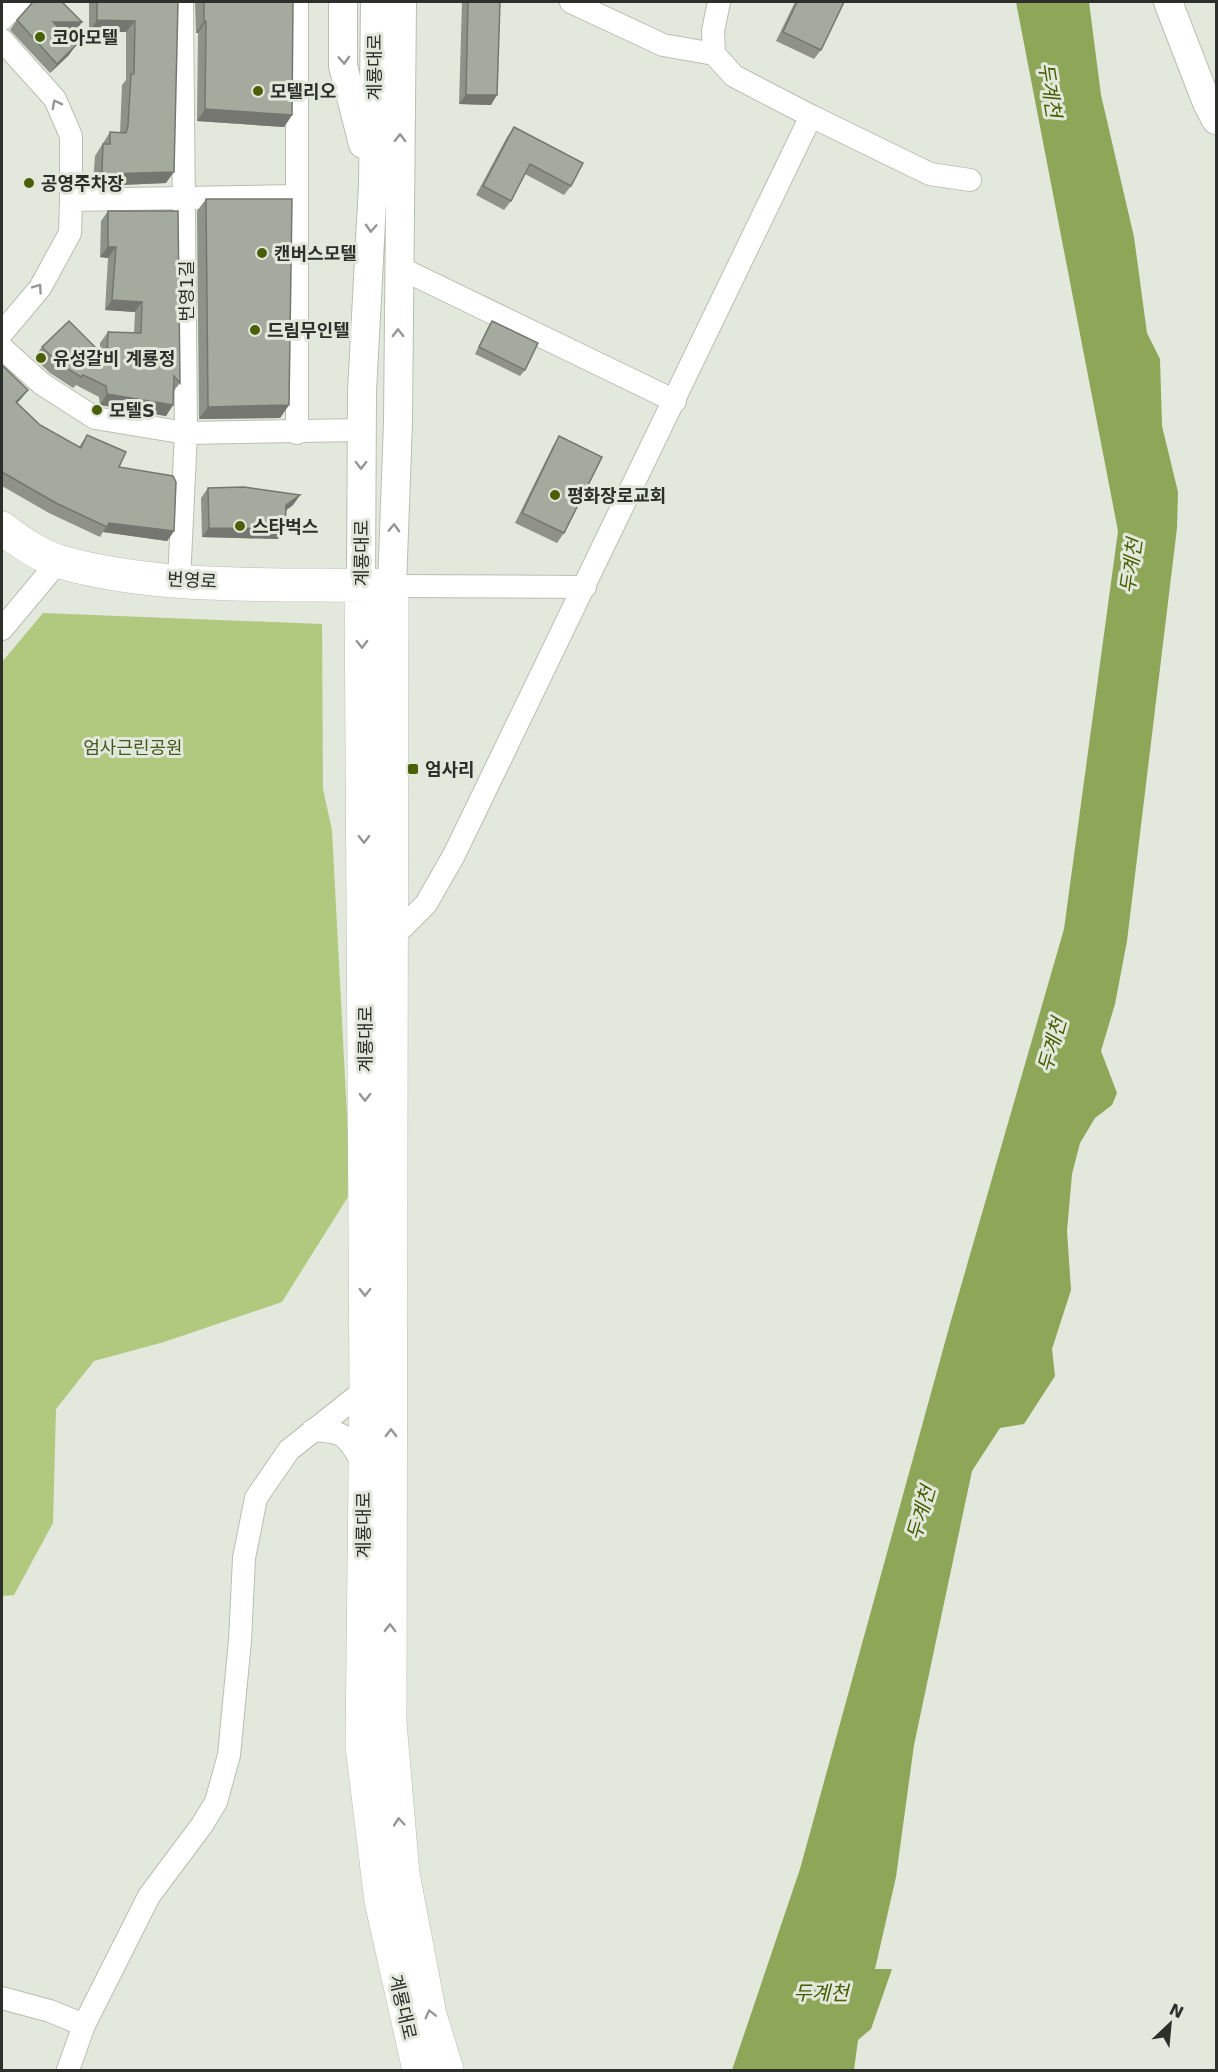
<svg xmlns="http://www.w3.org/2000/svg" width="1218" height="2072" viewBox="0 0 1218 2072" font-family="'DejaVu Sans','Noto Sans KR',sans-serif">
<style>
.green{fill:#b0c97f}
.water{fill:#8da657}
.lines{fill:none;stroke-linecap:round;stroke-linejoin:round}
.minor-casing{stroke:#b9beb2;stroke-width:24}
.tertiary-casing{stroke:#b9beb2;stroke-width:30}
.secondary-casing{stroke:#b9beb2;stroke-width:34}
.minor{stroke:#fff;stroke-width:22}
.tertiary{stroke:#fff;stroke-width:28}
.secondary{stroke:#fff;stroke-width:33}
.wall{fill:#8e9288}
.shaded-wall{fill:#74776f}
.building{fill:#a5aa9e;stroke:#74776f;stroke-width:1.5}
.oneway{stroke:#969794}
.poi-dot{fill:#4a5f08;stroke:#e3e8dc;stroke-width:2}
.labels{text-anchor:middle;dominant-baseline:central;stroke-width:6;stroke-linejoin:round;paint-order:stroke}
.poi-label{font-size:18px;font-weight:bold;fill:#2d2f2a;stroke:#e3e8dc;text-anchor:start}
.street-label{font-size:18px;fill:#2d2f2a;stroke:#e3e8dc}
.park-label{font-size:18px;fill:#46571e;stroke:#e3e8dc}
.water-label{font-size:20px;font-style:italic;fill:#485d00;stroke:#e3e8dc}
</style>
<rect width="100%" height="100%" fill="#e3e8dc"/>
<!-- green -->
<path class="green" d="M43 613 322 624 323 789 332 830 351 1192 282 1302 164 1342 94 1361 56 1409 53 1523 14 1595 2 1596V662Z"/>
<!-- water -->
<path class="water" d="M1016 2H1089L1101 95 1134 237 1147 333 1160 359 1162 426 1178 492 1177 528 1127 941 1115 1004 1101 1051 1117 1093 1112 1105 1095 1118 1080 1143 1072 1174 1067 1231 1071 1290 1052 1349 1055 1376 1024 1424 1000 1428 972 1471 914 1745 896 1877 875 1969H892L871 2029 858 2040 854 2070H732L800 1869 950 1324 1064 929 1118 531Z"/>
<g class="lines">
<defs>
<path id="minor" d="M571 2 663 45 714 54 734 76 811 116 930 174 970 180
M2 19 19 2
M2 40 55 99 71 136V200L70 233 40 288 2 333
M714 54 713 31 719 2
M71 200 297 196
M398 267 675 401
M2 348 42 384 95 418 186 433 361 430
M297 433V2
M179 581 186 433 182 2
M392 586 585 587
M2 629 58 562
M391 939 426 904 454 855 811 116
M313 1430C347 1432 346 1436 363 1463
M2 1998 50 2011 84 2025
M68 2070 84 2025 149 1896 202 1825 216 1802 229 1755 240 1641 244 1558 256 1498 289 1450 366 1389"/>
<path id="tertiary" d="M343 2V66L363 144
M1168 2 1207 103 1216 120
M361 585 362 392 373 184 375 2
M392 586 398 422 402 2"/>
<path id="secondary" d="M2 528C19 541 39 556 61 562 161 591 287 583 392 586L390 1723 403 1874 430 2015 447 2070
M361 585 366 1389 362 1746 381 1901 419 2070"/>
</defs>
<!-- minor casing -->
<use href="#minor" class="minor-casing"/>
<!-- tertiary casing -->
<use href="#tertiary" class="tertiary-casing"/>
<!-- secondary casing -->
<use href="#secondary" class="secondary-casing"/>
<!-- minor -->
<use href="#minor" class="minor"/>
<!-- tertiary -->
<use href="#tertiary" class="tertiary"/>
<!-- secondary -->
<use href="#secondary" class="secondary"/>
</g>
<!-- wall -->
<path class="wall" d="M89 2H178L166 183 97 186 93 183 95 156 110 132 120 133 122 85 126 80V32H89Z
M195 2H293L292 115 284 127 197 121 198 33H196Z
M462 2H500L491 105 459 104Z
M795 2H844L821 50 814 59 776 41Z
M17 20 82 22 75 32H63L69 55 50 73 10 30Z
M514 127 571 186 564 195 525 174 511 201 504 210 476 195 507 137Z
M206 199 289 405 280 418 199 419 197 211Z
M108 211 180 383 173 392V405L166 416 100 405 99 397 76 385 73 388 50 373 34 358 42 347 100 352V343L108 332 134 333 135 312 105 310 108 258 100 257 101 221Z
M492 321 525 370 520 376 475 354 488 327Z
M2 365 28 390 17 403 40 425 79 447 87 435 119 467 174 531 167 541 103 532 100 537 49 513 2 486Z
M559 436 564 533 557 543 515 523 553 446Z
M208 488 300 495 293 505 286 510 285 529 278 539 202 537 201 498Z"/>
<!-- shaded-wall -->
<path class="shaded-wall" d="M97 20 135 21 126 32H89Z
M204 21H206L198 33H196Z
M53 22H82L75 32H46Z
M76 45 69 55 50 73 57 64Z
M466 95H497L491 105 459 104Z
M205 109 292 115 284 127 197 121Z
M174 172 166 183 97 186 105 174Z
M108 247H116L108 258 100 257Z
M112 300 142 302 135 312 105 310Z
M28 390 21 399 9 411 16 402Z
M107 394 173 405 166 416 100 405Z
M289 405 280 418 199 419 208 407Z
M300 495 293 505 280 515 286 505Z
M109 523 174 531 167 541 103 532Z
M209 528 285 529 278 539 202 537Z"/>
<!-- building -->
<path class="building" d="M33 2H62L82 22H53L76 45 57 64 17 20Z
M97 2H178L174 172 105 174 102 171 103 144H110V132L126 133 128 126 131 74H134L135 21 97 20Z
M204 2H293L292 115 205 109 206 21H204Z
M468 2H500L497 95H466Z
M797 2H844L821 50 783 32Z
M514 127 583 163 571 186 530 164 511 201 483 186Z
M206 199H292L289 405 208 407Z
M108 211H178L180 383 174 376 173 405 107 394 106 386 83 375 81 377 58 363 42 347 69 321 107 359 108 332 141 333 142 302 112 300 116 247H108Z
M492 321 538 343 525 370 479 347Z
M2 365 28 390 16 402 40 425 81 448 87 435 126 452 119 467 173 476 176 482 174 531 109 523 107 527 56 503 2 472Z
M559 436 602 457 564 533 522 513Z
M244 487 300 495 286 505 285 529 209 528 208 488Z"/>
<!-- one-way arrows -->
<defs><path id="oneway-chevron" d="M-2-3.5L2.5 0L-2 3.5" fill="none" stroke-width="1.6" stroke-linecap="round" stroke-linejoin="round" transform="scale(1.5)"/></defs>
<g class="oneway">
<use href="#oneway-chevron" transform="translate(344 60) rotate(87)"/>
<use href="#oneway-chevron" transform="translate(56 104) rotate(-118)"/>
<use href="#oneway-chevron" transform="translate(400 138) rotate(-89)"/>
<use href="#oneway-chevron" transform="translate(371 228) rotate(93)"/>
<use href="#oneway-chevron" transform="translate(38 288) rotate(-55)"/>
<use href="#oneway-chevron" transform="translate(398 333) rotate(-90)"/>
<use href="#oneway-chevron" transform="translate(361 465) rotate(90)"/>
<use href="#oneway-chevron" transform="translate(394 528) rotate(-88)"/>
<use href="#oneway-chevron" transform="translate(362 644) rotate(89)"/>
<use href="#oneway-chevron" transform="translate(364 839) rotate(89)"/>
<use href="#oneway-chevron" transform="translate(365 1097) rotate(90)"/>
<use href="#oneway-chevron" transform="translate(365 1292) rotate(90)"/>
<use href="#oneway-chevron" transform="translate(391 1433) rotate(-90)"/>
<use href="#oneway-chevron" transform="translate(390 1628) rotate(-90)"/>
<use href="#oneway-chevron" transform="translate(399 1822) rotate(-95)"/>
<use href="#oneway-chevron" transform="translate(430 2014) rotate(-104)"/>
</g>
<!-- markers -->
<g class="poi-dot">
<circle cx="40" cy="37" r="6"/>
<circle cx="258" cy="91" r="6"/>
<circle cx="29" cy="183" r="6"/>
<circle cx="262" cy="253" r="6"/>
<circle cx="255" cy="330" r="6"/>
<circle cx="41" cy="358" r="6"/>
<circle cx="97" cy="410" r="6"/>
<circle cx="555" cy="495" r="6"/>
<circle cx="240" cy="526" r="6"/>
<rect x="407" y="763" width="12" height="12" rx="3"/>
</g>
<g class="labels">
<!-- poi labels -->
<g class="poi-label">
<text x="52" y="37">코아모텔</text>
<text x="270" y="91">모텔리오</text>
<text x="41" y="183">공영주차장</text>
<text x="274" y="253">캔버스모텔</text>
<text x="267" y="330">드림무인텔</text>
<text x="53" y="358">유성갈비 계룡정</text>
<text x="109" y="410">모텔S</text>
<text x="567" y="495">평화장로교회</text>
<text x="252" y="526">스타벅스</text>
<text x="425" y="769">엄사리</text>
</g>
<!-- street labels -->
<g class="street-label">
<text transform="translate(374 67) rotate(-90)">계룡대로</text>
<text transform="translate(186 291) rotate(-90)">번영1길</text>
<text transform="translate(361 553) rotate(-90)">계룡대로</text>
<text transform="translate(192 580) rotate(3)">번영로</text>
<text transform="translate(365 1039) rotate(-90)">계룡대로</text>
<text transform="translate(363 1525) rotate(-90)">계룡대로</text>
<text transform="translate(403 2007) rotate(77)">계룡대로</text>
</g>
<!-- park labels -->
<g class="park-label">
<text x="133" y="747">엄사근린공원</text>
</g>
<!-- water labels -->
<g class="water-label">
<text transform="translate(1050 90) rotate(81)">두계천</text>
<text transform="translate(1131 566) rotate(-82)">두계천</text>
<text transform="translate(1052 1045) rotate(-74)">두계천</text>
<text transform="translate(921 1513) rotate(-74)">두계천</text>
<text x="821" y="1993">두계천</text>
</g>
</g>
<!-- border -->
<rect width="1218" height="2072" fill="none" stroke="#2d2f2a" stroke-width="6"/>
<!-- north arrow -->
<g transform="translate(1170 2024) rotate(26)" stroke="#e3e8dc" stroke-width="4.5" paint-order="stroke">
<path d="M0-4.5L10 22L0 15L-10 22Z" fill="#2d2f2a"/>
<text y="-9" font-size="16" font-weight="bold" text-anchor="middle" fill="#2d2f2a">N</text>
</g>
</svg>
